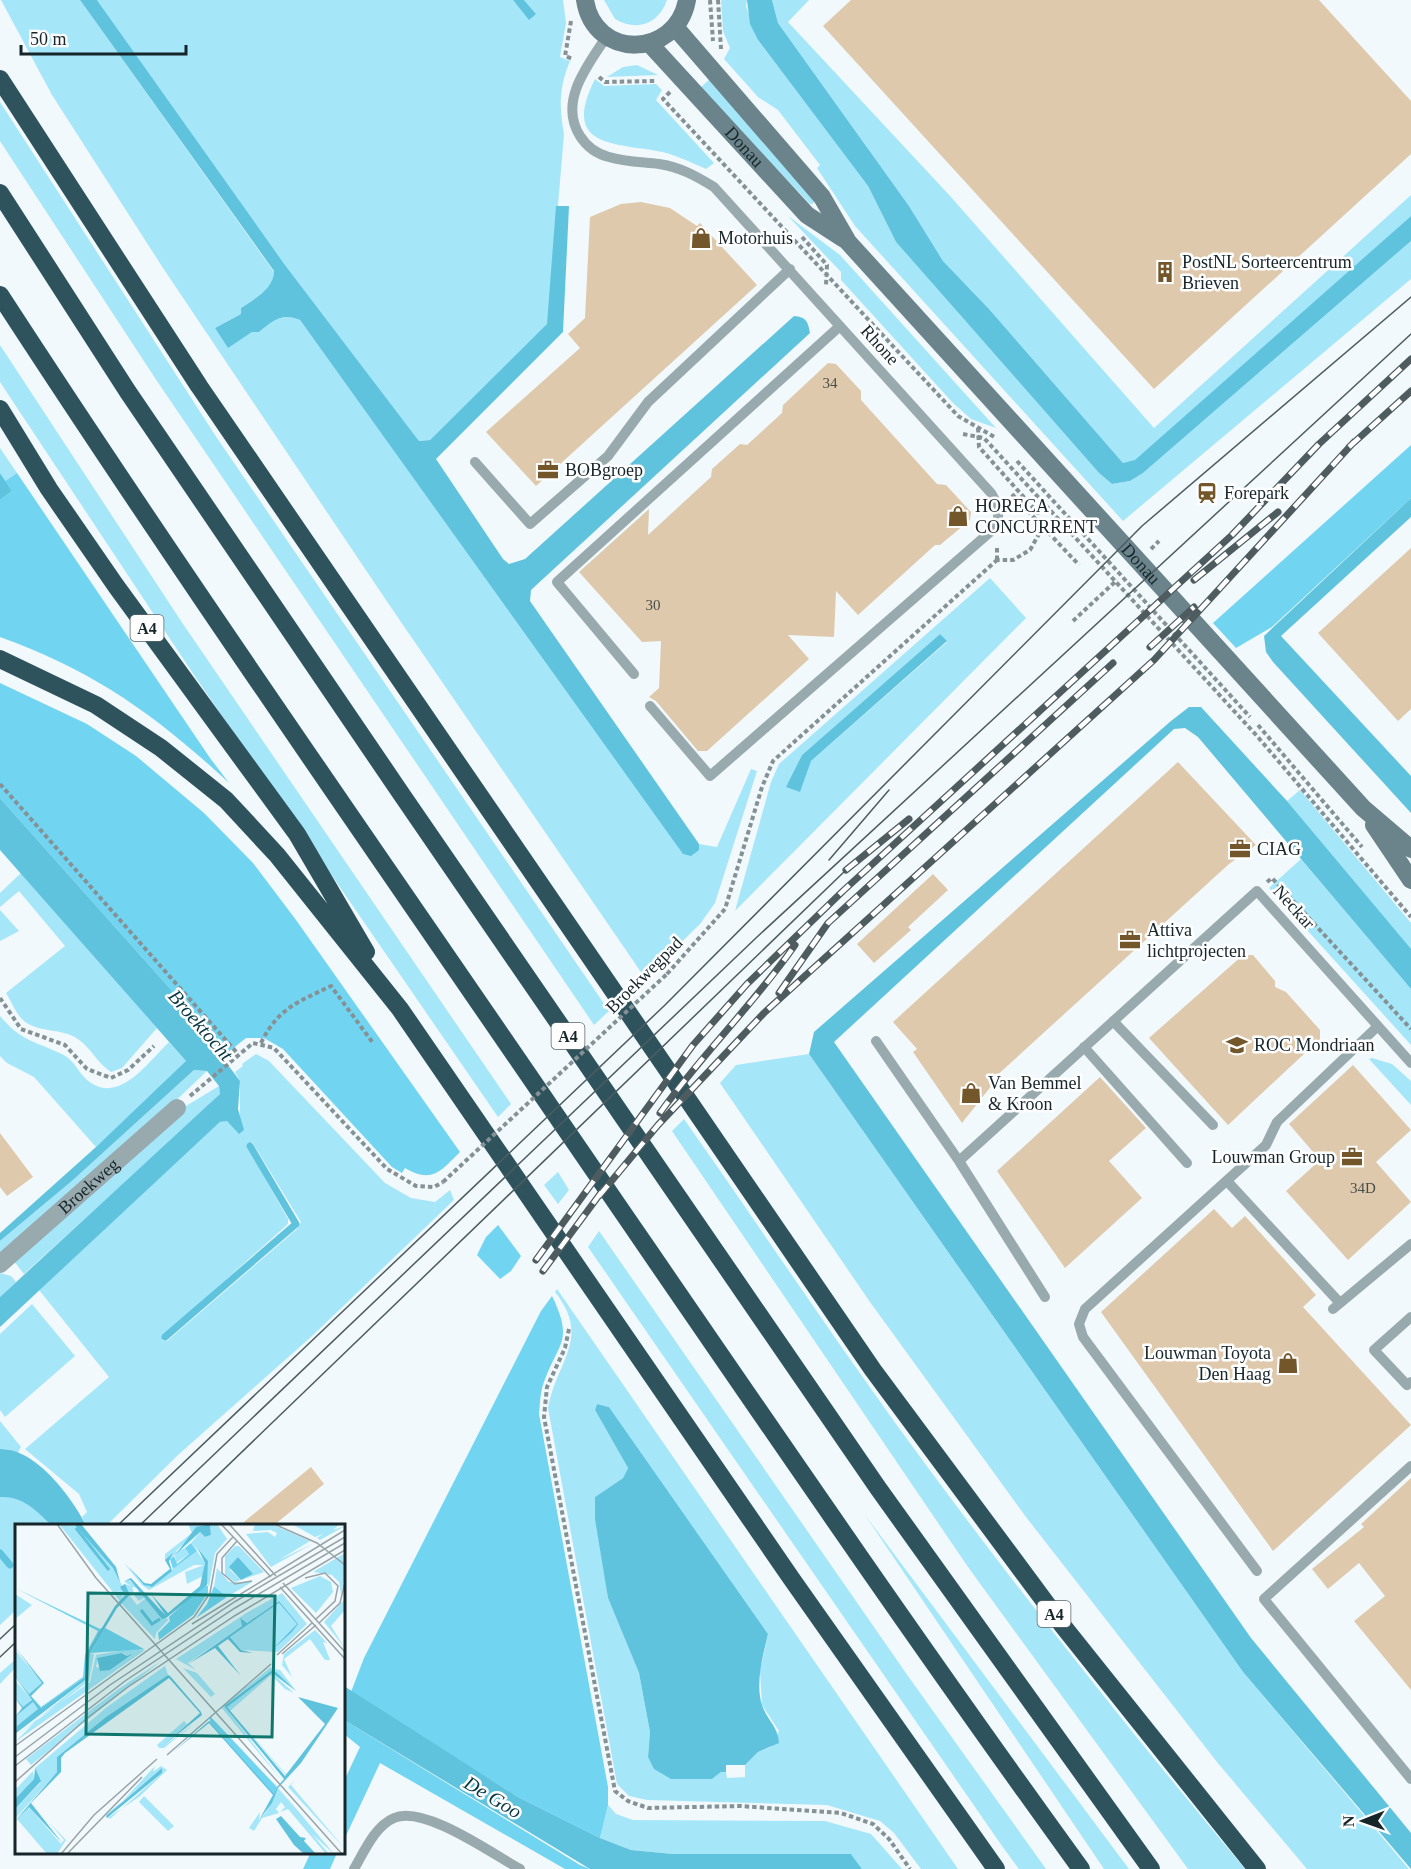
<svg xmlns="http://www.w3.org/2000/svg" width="1411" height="1869" viewBox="0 0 1411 1869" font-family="Georgia,serif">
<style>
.green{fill:#a6e6f9;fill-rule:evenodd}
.forest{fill:#71d4f0}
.water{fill:#60c3de}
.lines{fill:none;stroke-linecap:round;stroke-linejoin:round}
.stream{stroke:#60c3de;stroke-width:7}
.building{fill:#dfc9ac}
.path{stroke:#859195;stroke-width:4;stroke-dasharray:4.5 3;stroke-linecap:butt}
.lane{stroke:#99aaaf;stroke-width:10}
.street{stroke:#99aaaf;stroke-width:18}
.secondary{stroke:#6b848c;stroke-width:18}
.highway{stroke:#2e535d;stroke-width:18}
.tram{stroke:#4e5c60;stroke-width:1.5}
.rail-casing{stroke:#4e5c60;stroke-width:7}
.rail{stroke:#fff;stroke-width:4.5;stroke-dasharray:14;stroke-linecap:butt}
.path-bridge{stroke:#859195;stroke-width:4;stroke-dasharray:4.5 3;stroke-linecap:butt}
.labels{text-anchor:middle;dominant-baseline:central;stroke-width:5;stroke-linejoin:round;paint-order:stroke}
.number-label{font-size:15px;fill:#484e4a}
.shield{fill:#fff;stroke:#5b666a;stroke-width:1.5}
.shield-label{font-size:16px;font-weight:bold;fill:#15252a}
.street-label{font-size:18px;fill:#15252a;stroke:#fff}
.poi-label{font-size:18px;fill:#15252a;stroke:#fff;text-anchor:start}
.water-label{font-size:20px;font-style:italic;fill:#073743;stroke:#fff}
.inset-river{fill:none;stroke:#60c3de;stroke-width:3}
.inset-road{fill:none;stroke:#99a4a8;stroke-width:1.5}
.view{fill:#0f766e;fill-opacity:0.15;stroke:#0f766e;stroke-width:3}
.inset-edge{fill:none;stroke:#15252a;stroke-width:3}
</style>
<rect width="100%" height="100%" fill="#f1f9fc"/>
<!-- green -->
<path class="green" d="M1 0H80L274 272C274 289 254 299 241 308V314L215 328 228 347 252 332H259C273 321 281 312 300 320L683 853 699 850V844L717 847 751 769 757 771 715 903 700 924 645 978 388 603 163 268 52 95Z
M97 0H513L529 19 536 14 524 0H563L566 23 560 57 570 61C559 87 559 107 564 134L548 324 430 440 419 441 285 265Z
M604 0H667C659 24 637 32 615 19Z
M721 0H747L746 6 758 40 868 186 896 242 1099 473 1112 484 1130 481 1143 473 1411 241V279L1123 521 855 226 817 168 820 165 778 110 758 97 724 59 730 48 723 31Z
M772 0H809L788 22 951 197 1154 428 1411 195V216L1135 461 1123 463 989 309 943 261 909 206 778 23Z
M637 65 658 75 607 77 623 67Z
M595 79 604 86 656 84 662 90 656 100 714 163 706 169C690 162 674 154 657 151 609 143 562 145 595 79Z
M710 79 815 200 813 204H810L700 88Z
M0 102 217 438 609 1011 594 1025 157 381 15 164 0 141Z
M788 216 840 255 996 428 971 419 953 403 841 280V272Z
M0 345 183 624 511 1104 498 1117 196 678 0 382Z
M0 448 17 473 5 481 0 473Z
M990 578 1026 618 735 911 771 782 779 764ZM940 634 947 642 811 761 787 787 802 755Z
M1300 790 1411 923V950L1287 801Z
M1301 859 1411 989V1045L1269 888Z
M21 873 157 1028 122 1068 111 1072C97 1063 91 1048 78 1039 61 1027 35 1034 21 1018 15 1011 11 1001 6 993L65 946 19 891 0 907V893Z
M0 910 19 931 0 941Z
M0 1016C21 1041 34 1041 62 1054 75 1060 79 1075 91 1083 121 1103 150 1060 169 1042L186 1061 185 1064 96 1147 34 1077 7 1063 0 1056Z
M256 1054 269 1061 385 1183 411 1198 435 1202 450 1190 454 1200 311 1337 178 1455 107 1525H86L82 1517 87 1512 79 1494 25 1449 109 1377 39 1290 220 1122 240 1118V1081L235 1072 243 1066 242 1064ZM252 1142 301 1222 297 1229 167 1341H163V1336L288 1224V1219L246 1145Z
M809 1054 1243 1672 1409 1869H1307L1217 1762 1026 1517 870 1302 720 1083 736 1065Z
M1372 1058 1392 1064 1411 1081V1105L1369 1059Z
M194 1070 207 1071 150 1125 0 1256V1241L73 1180Z
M219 1086 220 1094 205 1109 24 1274 13 1260 186 1106Z
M684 1119C755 1220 824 1324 896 1424 1007 1577 1124 1724 1245 1869H1188L968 1567 672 1131Z
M558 1172 569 1190 558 1204 544 1185Z
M599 1231 908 1676 1046 1869H1019L1002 1846 588 1247Z
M0 1273 11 1276 16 1282 0 1297Z
M557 1289 958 1869H921L894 1833 880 1821 827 1805 647 1800 629 1796 617 1784 548 1408C556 1362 592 1338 555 1292ZM597 1404 609 1407 768 1634 760 1671 762 1705 779 1731 771 1747 758 1752 745 1765V1777L727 1778 726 1772H721L712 1779 648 1757 650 1732 639 1673 608 1598 595 1497 623 1478 628 1468 595 1410Z
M32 1304 75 1356 5 1417 0 1410V1334Z
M0 1421 21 1447 17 1454 8 1449H0Z
M13 1496 35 1509 51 1525 16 1526V1610L0 1625V1497Z
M865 1515 1129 1869H1104Z
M16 1659V1667L0 1684V1673Z
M608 1805 616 1814 633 1820 825 1821 871 1834 902 1869H862L851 1854H673L631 1850 600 1838Z"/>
<!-- forest -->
<path class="forest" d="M1411 445V498L1272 627 1236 648 1213 623Z
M17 473 210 758 229 783C157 716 93 670 0 637V500L12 491 5 481Z
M0 683 87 724 136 756 204 813 253 863 296 920 460 1152C441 1171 432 1184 405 1168L402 1173 392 1167 283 1049 264 1038H246L222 1057 215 1039 0 798Z
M498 1225 521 1256 511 1271 500 1279 477 1255 486 1237Z
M552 1296C575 1343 557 1343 543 1385 540 1394 540 1405 539 1414L608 1787V1805L600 1838 518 1797 351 1692 364 1658 541 1311Z
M344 1720 580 1865 590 1869H565L380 1763 344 1840V1781L360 1747 344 1734Z
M311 1852H337V1853L330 1869H303Z"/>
<!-- water -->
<path class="water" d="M80 0H97L285 265 419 441 430 440 547 324 556 206H569L563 332 436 459 503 559 509 564 525 559 794 316C806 317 808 321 810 333L531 590 530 601 699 844V850L691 856 683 854 300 320C281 312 273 321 259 332H252L228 348 215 328 241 314V308C254 299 274 289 274 271Z
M513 0H524L536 14 529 20Z
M747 0H772L778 23 909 206 943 261 989 309 1123 463 1135 460 1411 216V241L1143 473 1130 481 1112 484 1099 473 896 242 868 186 758 40 750 24Z
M0 473 12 491 0 500Z
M1411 498V517L1281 636 1411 776V813L1273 662 1266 652 1264 636Z
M940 634 947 641 811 761 800 792 786 787 802 755Z
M1189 707H1201L1287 801 1411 949V989L1198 737 1185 728 1174 729 834 1042 1251 1638 1411 1833V1869L1243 1672 809 1054 814 1032 1171 721Z
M0 798 215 1039 222 1057 240 1081 238 1109 244 1130 239 1134 227 1121 220 1122 0 1327V1297L220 1094 219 1086 207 1071 194 1070 73 1180 0 1241V1233L96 1147 186 1061 0 850Z
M597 1404 609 1407 768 1634C763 1655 755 1684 762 1705 767 1720 778 1726 779 1743L758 1752 745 1765H726V1772H721L712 1779H671L654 1769 648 1757 650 1732 639 1673 608 1598 595 1519V1497L623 1478 628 1468 595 1410Z
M0 1449C36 1448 72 1498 86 1525H51C36 1510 22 1496 0 1497Z
M344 1686 518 1797 600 1838 631 1850 673 1854H851L862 1869H590L344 1720Z"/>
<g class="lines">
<!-- stream -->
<path class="stream" d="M165 1337 296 1224 250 1146
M0 1553 10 1565"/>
</g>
<!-- building -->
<path class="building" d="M851 0H1319L1411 101V154L1154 389 823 26Z
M641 202 670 208 697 226 700 223 757 285 536 486 486 432 580 348 568 334 585 318 590 217 621 204Z
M828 363 836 364 861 391V400L937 484 946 485 971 512 970 520 940 545H935L858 615 836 591 834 637 788 635 809 659 707 751H698L656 701 649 697 659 688 661 641 642 642 579 572 649 509 648 535 711 477 712 469 740 444 747 445 782 413 783 405Z
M1411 548V709L1398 721 1318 633Z
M1178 762 1256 845 1229 864 994 1078 996 1080 962 1123 913 1052 917 1049 893 1022Z
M933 874 948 890 908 927 911 930 874 963 857 944Z
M1243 955H1253L1275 981V987L1286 992 1320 1030V1039L1228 1125 1149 1038Z
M1353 1065 1411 1130 1376 1162 1411 1202 1348 1260 1286 1191 1320 1160 1289 1124Z
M1100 1077 1146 1128 1109 1161 1142 1198 1065 1268 997 1171Z
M0 1133 33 1177 7 1196 0 1187Z
M1214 1209 1232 1228 1245 1216 1302 1279 1316 1295 1303 1307 1411 1425 1273 1551 1101 1312Z
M311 1467 324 1484 273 1526H239Z
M1411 1478V1690L1354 1621 1385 1596 1359 1563 1328 1589 1312 1569 1364 1527 1361 1524Z"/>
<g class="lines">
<!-- path -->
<path class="path" d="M710 0 713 41
M718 0 721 49
M571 21 565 56 573 59
M599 77 605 82 656 81
M670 92 663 99 958 416 996 438
M802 237 827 265 826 285
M978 428 979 447 1038 513 1039 534 1030 550 1013 560H997
M963 434 984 438 1257 736 1411 917
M1017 461 1250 717
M1012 494 1079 565
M1151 549 1159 541
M997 560V546
M1073 621 1117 580
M1258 725 1362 847
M0 784 238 1054
M1267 882 1272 878 1411 1029
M667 974 725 909 762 787 773 761 997 560
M0 998 21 1029 65 1045 87 1069 111 1078 128 1070 154 1046
M261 1043C278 1008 298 1002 331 986L373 1043
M190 1096 253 1043 274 1048 387 1169 416 1186 434 1187 443 1182
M569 1329 565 1348 547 1387 544 1417 615 1791 628 1801 648 1808 740 1806 841 1813 873 1824 889 1839 910 1869"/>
<!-- lane -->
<path class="lane" d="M607 36C588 65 558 101 580 136 587 147 597 154 609 157 625 162 643 162 659 164 680 167 696 176 714 187L991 493 999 507 997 526 710 776 650 706
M475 462 530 524 608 456 648 402 790 269
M634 674 557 582 840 326
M1113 1021 1213 1125
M876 1041 959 1161 1045 1297
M1084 1047 1187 1163
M959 1161 1257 891 1411 1063
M1227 1181 1340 1303
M1333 1309 1411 1244
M1411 1317 1374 1350 1407 1385 1411 1382
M1411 1466 1264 1599 1411 1779
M1257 1571 1083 1337 1079 1324 1085 1309 1266 1145 1277 1122 1378 1026
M354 1869C364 1852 375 1826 394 1818 424 1805 491 1853 520 1869"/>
<!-- street -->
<path class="street" id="s1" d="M0 1264 177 1108"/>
<!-- secondary -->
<g class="secondary">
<path d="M585 0C594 60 676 59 687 0"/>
<path id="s2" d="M675 27 822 197 848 242 1363 808 1411 849"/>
<path id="s3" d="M649 43 807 215 844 239"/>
<path d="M1374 825 1411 880"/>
</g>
<!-- highway -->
<path class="highway" d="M0 79 199 386 873 1370 1063 1626 1257 1869
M0 193 128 392 402 795 878 1488 1151 1869
M0 295C178 569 365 836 549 1105 725 1361 899 1618 1081 1869
M0 409 49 489 116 586 297 834 366 952
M0 659 96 705 161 748 226 800 277 855 400 1009 791 1578 996 1869"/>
<!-- tram -->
<path class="tram" d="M829 860 889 790
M117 1526 665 1005 1142 526 1411 297
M139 1526 757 937 1411 334
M165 1526 846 870
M0 1639 16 1624
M0 1657 16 1642"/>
<defs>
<path id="rail" d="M1349 447 1411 391
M1194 580 1278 512
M1150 647 1194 607
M846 870 909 819
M779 993 828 923 1113 663
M660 1113C702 1054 754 1004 795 945
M599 1196 658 1125 764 1013 1154 660 1354 442
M536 1260 693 1045 747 984 843 891 1232 535 1319 444 1411 359
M543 1271 603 1190"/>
</defs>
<!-- rail casing -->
<use href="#rail" class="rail-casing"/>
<!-- rail -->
<use href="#rail" class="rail"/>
<!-- path-bridge -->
<path class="path-bridge" d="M443 1182 667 974"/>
</g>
<!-- icons -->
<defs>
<symbol id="shop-bare" viewBox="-9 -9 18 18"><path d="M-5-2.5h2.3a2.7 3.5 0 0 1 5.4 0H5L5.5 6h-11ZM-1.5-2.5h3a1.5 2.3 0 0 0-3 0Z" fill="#73562a" stroke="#fff" stroke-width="2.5" paint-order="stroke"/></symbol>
<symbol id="building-bare" viewBox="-9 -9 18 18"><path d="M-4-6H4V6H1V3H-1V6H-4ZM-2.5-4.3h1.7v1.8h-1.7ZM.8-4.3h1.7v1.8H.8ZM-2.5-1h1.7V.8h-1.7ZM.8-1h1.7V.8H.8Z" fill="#73562a" stroke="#fff" stroke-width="2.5" paint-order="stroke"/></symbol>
<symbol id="office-bare" viewBox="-9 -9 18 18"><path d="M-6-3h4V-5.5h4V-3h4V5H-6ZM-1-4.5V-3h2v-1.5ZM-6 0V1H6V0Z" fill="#73562a" stroke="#fff" stroke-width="2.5" paint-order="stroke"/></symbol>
<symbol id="station-bare" viewBox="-9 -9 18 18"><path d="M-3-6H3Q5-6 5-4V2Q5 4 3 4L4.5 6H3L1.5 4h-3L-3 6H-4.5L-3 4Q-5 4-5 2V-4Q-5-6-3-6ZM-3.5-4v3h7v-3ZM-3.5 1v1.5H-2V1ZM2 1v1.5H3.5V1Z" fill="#73562a" stroke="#fff" stroke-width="2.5" paint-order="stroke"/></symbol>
<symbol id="university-bare" viewBox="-9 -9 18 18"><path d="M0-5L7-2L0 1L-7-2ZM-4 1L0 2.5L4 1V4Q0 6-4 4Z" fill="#73562a" stroke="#fff" stroke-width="2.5" paint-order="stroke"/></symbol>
</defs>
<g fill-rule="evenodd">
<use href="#shop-bare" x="686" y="223" width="30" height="30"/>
<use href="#building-bare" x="1150" y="257" width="30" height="30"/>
<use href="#office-bare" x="533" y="455" width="30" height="30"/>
<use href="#station-bare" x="1192" y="478" width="30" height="30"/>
<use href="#shop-bare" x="943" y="501" width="30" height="30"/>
<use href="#office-bare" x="1225" y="834" width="30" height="30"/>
<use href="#office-bare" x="1115" y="925" width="30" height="30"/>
<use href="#university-bare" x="1222" y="1030" width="30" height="30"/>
<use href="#shop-bare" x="956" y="1078" width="30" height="30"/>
<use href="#office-bare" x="1337" y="1142" width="30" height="30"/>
<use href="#shop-bare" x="1273" y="1348" width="30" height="30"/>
</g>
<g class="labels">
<!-- number labels -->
<g class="number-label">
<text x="830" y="383">34</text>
<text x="653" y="605">30</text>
<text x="1363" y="1188">34D</text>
</g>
<!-- shield labels -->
<g class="shield">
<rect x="130.5" y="615" width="33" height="26" rx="4.5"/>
<rect x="551.5" y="1023" width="33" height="26" rx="4.5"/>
<rect x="1037.5" y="1601" width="33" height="26" rx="4.5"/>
</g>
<g class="shield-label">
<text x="147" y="628">A4</text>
<text x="568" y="1036">A4</text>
<text x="1054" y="1614">A4</text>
</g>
<!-- street labels -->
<g class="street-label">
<text stroke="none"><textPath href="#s3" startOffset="141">Donau</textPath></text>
<text transform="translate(880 345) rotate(48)">Rhone</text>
<text stroke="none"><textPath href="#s2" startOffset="712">Donau</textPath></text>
<text transform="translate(1294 907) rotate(48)">Neckar</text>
<text transform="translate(644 975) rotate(-45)">Broekwegpad</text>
<text stroke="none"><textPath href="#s1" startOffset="118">Broekweg</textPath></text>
</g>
<!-- poi labels -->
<g class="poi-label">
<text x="718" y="238">Motorhuis</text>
<text x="1182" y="262">PostNL Sorteercentrum<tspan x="1182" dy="21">Brieven</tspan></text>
<text x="565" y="470">BOBgroep</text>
<text x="1224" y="493">Forepark</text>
<text x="975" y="506">HORECA<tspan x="975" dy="21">CONCURRENT</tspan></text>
<text x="1257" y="849">CIAG</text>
<text x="1147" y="930">Attiva<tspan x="1147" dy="21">lichtprojecten</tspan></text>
<text x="1254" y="1045">ROC Mondriaan</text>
<text x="988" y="1083">Van Bemmel<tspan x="988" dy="21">&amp; Kroon</tspan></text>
<text x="1335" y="1157" text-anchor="end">Louwman Group</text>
<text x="1271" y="1353" text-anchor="end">Louwman Toyota<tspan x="1271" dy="21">Den Haag</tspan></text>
</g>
<!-- water labels -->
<g class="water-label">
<text transform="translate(201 1025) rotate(49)">Broektocht</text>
<text transform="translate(493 1797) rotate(31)">De Goo</text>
</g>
</g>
<!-- overview -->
<g transform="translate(15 1524)">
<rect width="330" height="330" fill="#f1f9fc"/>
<path d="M44 0 64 2 98 44 110 67 105 77ZM173 0H189L160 28 170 24 174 30 161 39 160 31 150 37V30L177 9ZM195 0H202L212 15 200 29 194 62 190 57 193 37 176 19 185 8 190 13 196 11ZM240 0H256L295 17 264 36 299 19 256 43 231 10 253 8 260 13 262 9 256 6 238 7ZM277 0H325L318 6 330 2 305 16 302 14 308 10 300 13ZM220 22H224L249 48 220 58 210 51V32ZM223 33 237 50 226 56 215 46ZM182 27 190 39 188 52 172 60 170 48 189 41H179L134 66 127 61 109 39 134 63ZM330 29V51L326 71 324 58 317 51 298 48ZM202 44 214 58H237L212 73 199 62ZM305 52 316 58 318 68 301 89 276 64ZM113 55 122 64 117 63 119 69 124 67 130 73 124 77 118 70 115 72 122 81 131 74 147 94 154 95 141 109 140 115 106 79 115 72 110 60 117 62 109 58ZM267 69 292 100 263 128 226 126 215 113 264 79 278 95 264 77 232 99 225 95 227 102 173 139 181 146 161 135 233 88ZM0 70 17 81 0 95ZM330 75V86L316 102 330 124 309 98ZM300 106 312 119 308 118 315 136H310L295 115 269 135 277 153 267 141 269 130ZM118 124 130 126 0 218 25 193 75 158 81 131ZM109 129 112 132 119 129 95 146 81 143 83 134ZM0 126 28 159 14 170 0 153ZM75 129 79 130 74 157 0 213 73 154ZM146 137 16 241 11 235 102 166ZM150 142 153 151 91 193 42 233V248L0 295V285L25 259 20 244 92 183ZM168 144 182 149 200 170 196 173ZM255 144 265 146 281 167 256 147 209 182 267 257 206 183ZM257 149 279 169 270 165 256 151 215 187 271 250 279 244 272 252 211 183ZM0 156 17 176 8 184 0 174ZM18 178 23 185 0 205V193ZM169 197 172 200 150 221 179 200 149 224H144L142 221ZM140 242 138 248 146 242 152 246 124 273 91 295ZM147 244V249L95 295 91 291ZM18 247 19 255 0 275V266ZM280 256 276 261 330 325 273 263ZM263 264 284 288 319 330 297 310 314 330H311L273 285 265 288 270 283 266 278 261 285 264 289 247 294 239 307 234 304 245 288 244 296 251 288ZM129 272 159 302 153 307 124 278ZM14 283 46 320 49 316 34 298 51 316 42 330H32L2 295Z" fill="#a6e6f9" fill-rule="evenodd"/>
<path d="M176 19 182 27 158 45 155 35 159 32 162 40 174 30 170 24ZM188 62H193V69L178 91 144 116 143 109 155 97 154 93ZM199 62 212 73 181 94 192 80ZM0 64 85 105 88 103 73 127 70 153 26 184 16 171 26 183 68 153 70 131 83 107ZM90 104 94 106 129 125 75 129ZM195 192 262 263 259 271 195 198Z" fill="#71d4f0"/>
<path d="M59 0H66L101 43 105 58 98 44ZM195 0 196 11 190 13 185 8 161 30 181 3ZM183 25 193 37 192 61 151 94 147 95 115 56 110 57 116 54 151 92 136 70 153 89 185 62 190 39ZM158 29 154 37 157 47 137 63 129 61 114 43 129 59 136 60 155 45 150 36ZM223 33 238 50 226 56 214 43ZM110 60 115 71 102 84 75 129 73 154 0 210 2 202 23 185 18 178 0 193 7 184 0 174 8 183 17 176 0 153 14 170 27 159 0 123 29 159 16 172 26 184 70 153 73 127 100 82 110 71 105 63ZM264 77 283 100 277 108 257 126 282 100 264 79 215 113 226 126 238 129 225 128 213 115 203 122 226 152 200 124 173 140 227 102 225 94 232 99ZM107 129 112 132 119 129 95 146 85 147 82 134ZM256 147 261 148 281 167 257 149 212 183 270 252 310 200 283 173 323 184 286 239 263 264 257 279 244 296 258 271 194 199 157 229 194 197 259 270 262 263 269 255 209 182ZM153 151 155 152 186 188 187 191 149 221 185 189 154 154 50 229 46 234V248L16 279 48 320 14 283 0 297 42 248V233L91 193ZM20 244 26 257 0 285V275L19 255ZM147 244V249L92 294 91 292ZM266 292 285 313 291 314 289 317 301 330H289L279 321 261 295Z" fill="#60c3de"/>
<path class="inset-river" d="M61 4 94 46M126 86 137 100 145 95"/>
<path class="inset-road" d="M42 0 81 54 327 330M206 0 256 53M214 0 261 52M259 0 302 19 330 41M222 17 207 34V49L220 60 237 57M290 54 310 49 323 62 320 77 300 96M268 59 330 128M265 63 330 135M304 99 325 79 330 58M177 100 330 6M267 130 301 101M262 131 297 99M0 222 179 93 195 69 202 30 218 13M152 231 256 140M0 233 95 161 221 77 330 13M0 242 110 157 220 84 330 19M0 258 71 195 113 163 221 91 330 26M46 330 79 291 142 235M52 330 127 253"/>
<path class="view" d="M73 69 260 72 257 213 71 210Z"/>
<rect width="330" height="330" class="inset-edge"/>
</g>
<!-- north arrow -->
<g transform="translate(1363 1821) rotate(269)" stroke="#ffffff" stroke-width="4.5" paint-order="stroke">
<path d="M0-4.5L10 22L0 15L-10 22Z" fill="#15252a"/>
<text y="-9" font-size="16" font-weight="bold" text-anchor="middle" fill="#15252a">N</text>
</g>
<!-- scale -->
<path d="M21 45v9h165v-9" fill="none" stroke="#15252a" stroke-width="3"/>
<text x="30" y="45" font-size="18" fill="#15252a" stroke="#ffffff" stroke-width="4.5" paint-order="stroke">50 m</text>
</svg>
